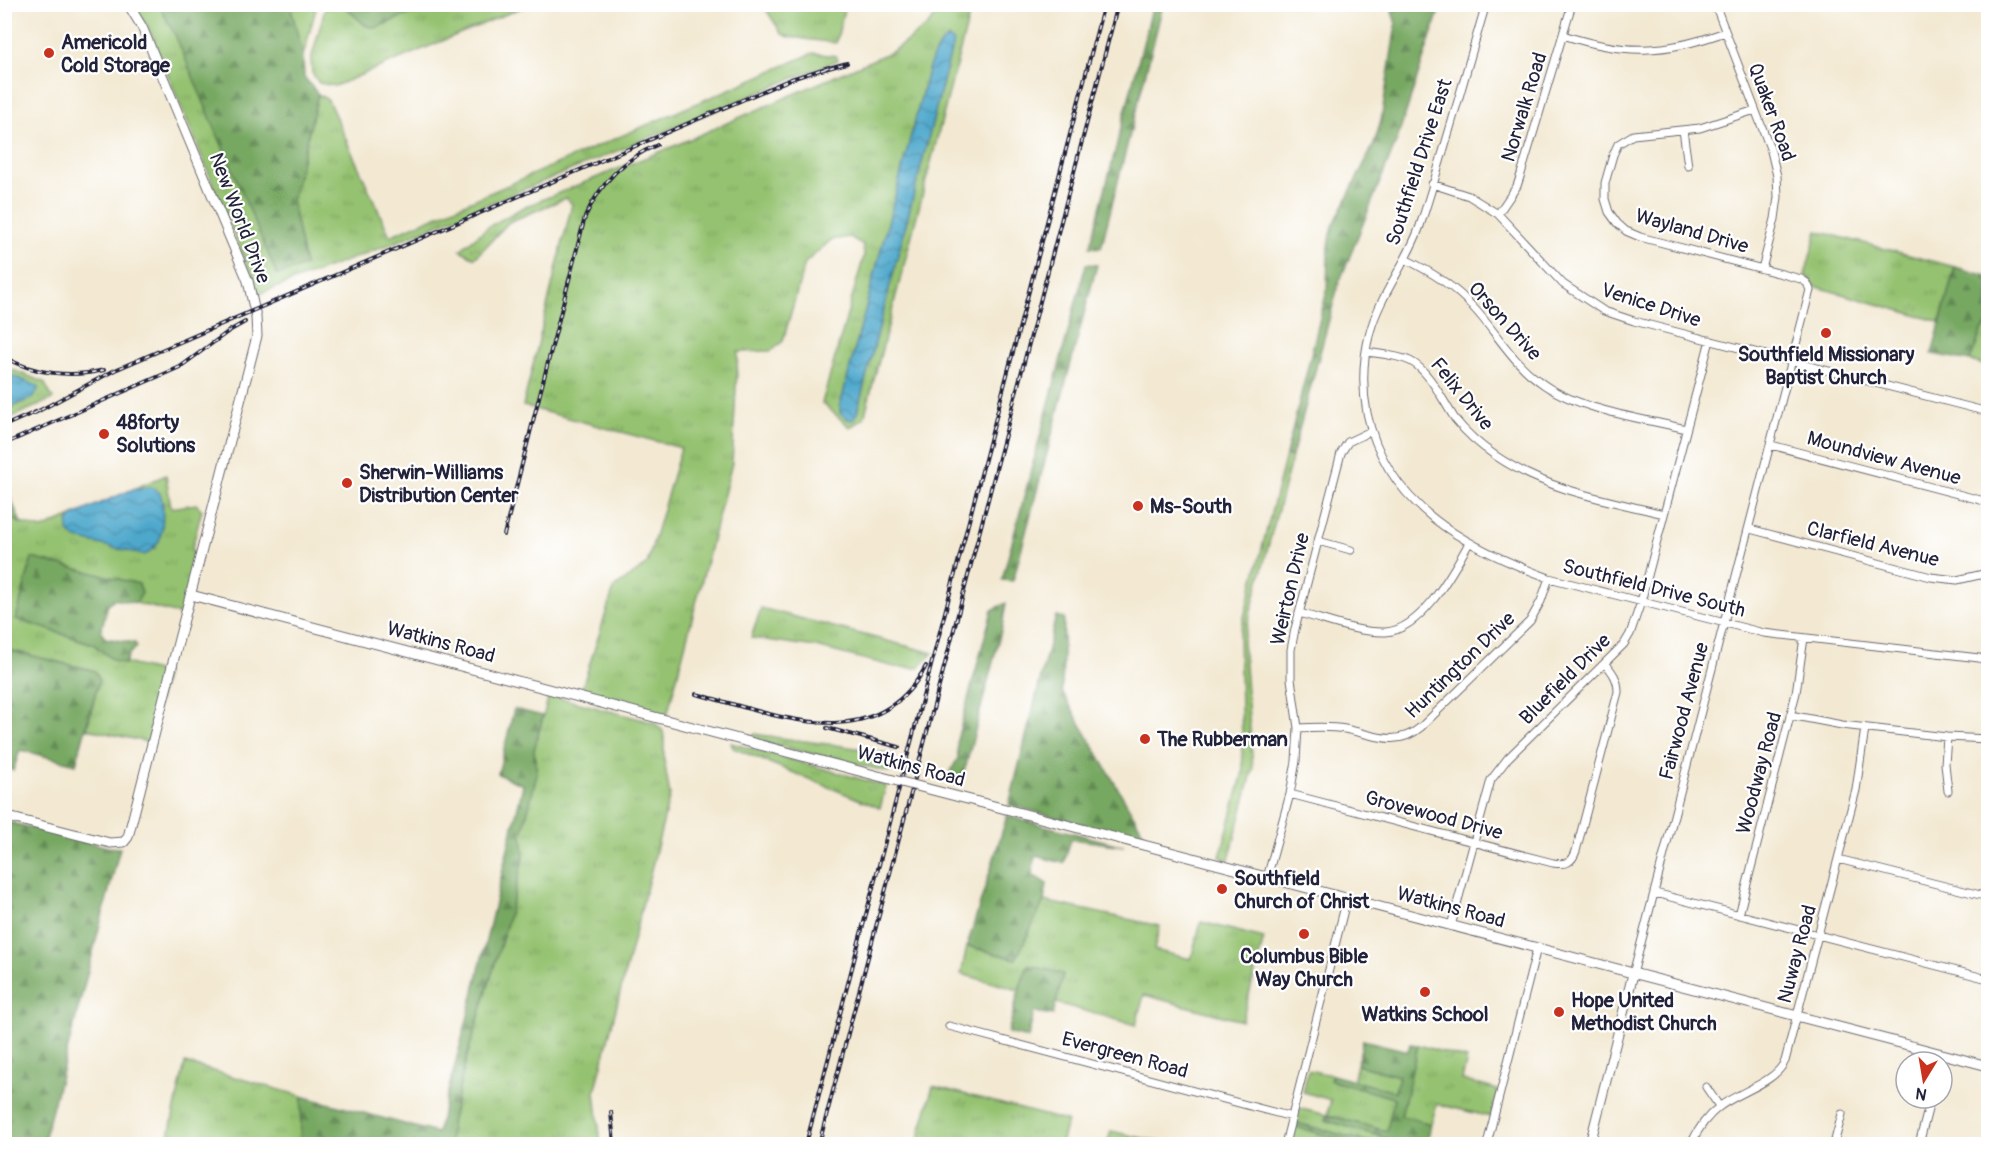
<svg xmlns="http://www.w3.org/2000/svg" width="1993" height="1149" viewBox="0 0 1993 1149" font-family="Pangolin,sans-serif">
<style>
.grass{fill:url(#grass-tufts);stroke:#5b7256;stroke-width:1.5;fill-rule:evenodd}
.forest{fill:url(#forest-firs);stroke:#4c654e;stroke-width:1.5}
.water{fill:url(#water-waves);stroke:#386584;stroke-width:1.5}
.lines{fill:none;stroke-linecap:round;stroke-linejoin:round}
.street-casing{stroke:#6b6870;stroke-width:9}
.secondary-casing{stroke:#6b6870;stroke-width:11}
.street{stroke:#fff;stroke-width:7}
.secondary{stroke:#fff;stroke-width:9}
.rail-casing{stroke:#22223b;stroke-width:4}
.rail{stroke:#fff;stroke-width:1.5;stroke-dasharray:4.5;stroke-linecap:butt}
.secondary-bridge-casing{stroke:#6b6870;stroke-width:11;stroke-linecap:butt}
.secondary-bridge{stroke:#fff;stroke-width:9}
.poi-dot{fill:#c8321e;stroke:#fff;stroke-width:2}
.labels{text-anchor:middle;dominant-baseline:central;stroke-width:4.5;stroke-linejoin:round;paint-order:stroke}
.poi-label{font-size:20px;font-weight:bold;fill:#22223b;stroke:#fff;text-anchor:start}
.street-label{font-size:20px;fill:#22223b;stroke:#fff}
</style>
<defs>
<pattern id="grass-tufts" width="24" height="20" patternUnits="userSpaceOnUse" patternTransform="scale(1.5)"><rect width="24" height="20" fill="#94c270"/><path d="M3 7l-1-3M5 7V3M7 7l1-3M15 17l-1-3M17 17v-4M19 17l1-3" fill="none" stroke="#7fa662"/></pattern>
<pattern id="forest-firs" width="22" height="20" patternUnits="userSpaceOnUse" patternTransform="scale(1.5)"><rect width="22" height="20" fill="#77a862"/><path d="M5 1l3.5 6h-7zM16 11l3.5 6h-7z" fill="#618852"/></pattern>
<pattern id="water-waves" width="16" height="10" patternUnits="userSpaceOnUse" patternTransform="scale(1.5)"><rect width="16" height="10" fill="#4ea8cc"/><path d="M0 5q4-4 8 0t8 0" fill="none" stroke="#4088a7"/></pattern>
</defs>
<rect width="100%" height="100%" fill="#fff"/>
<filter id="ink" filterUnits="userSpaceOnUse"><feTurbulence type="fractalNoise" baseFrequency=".0167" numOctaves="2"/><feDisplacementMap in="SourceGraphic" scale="12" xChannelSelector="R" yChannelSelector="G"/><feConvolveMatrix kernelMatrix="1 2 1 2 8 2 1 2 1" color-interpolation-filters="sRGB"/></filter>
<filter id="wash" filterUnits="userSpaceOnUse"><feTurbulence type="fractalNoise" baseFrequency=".008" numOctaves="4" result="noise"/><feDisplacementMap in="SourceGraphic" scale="24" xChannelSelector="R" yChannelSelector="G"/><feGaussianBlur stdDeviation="1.35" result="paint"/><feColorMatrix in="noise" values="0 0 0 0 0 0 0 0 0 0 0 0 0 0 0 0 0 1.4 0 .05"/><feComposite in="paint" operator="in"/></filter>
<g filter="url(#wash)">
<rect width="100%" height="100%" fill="#f3e9d3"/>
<!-- grass -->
<path class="grass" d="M133 5H159L305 265 292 201 318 94 328 100 390 236 813 53 836 56 838 60 391 244 259 294 148 27Z
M290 5H317L303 56Z
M326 5H343L365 25 375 28 431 5H528L335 86 319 83 312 73 311 60Z
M763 5H845L836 43 789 37 782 34Z
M945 5H972L864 418 850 427 822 403 864 256 863 245 850 237 831 240 805 263 783 341 771 351 738 352 732 463 667 716 580 694 614 588 647 564 681 448 523 406 572 204 566 198 509 222 475 258 460 250 488 227 522 208 674 146 893 51 927 26ZM952 40 953 43 856 416 840 406 929 67Z
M1817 231 1955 267 1940 322 1814 286 1805 275Z
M1988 323V366L1970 361 1981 332Z
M5 367 44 382 53 399 5 420V410L34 397 38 389 5 373Z
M1286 455 1292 457 1243 641 1253 769 1229 860 1220 857 1243 772 1239 637Z
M166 475 171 508 196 504 202 510 192 548 195 572 182 615 136 603 142 593 32 558 16 619 93 644 113 660 166 673 148 742 87 729 99 680 95 671 8 650 7 653 5 652V516L21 523 42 529 74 515 68 521 160 538 163 503 151 487 133 489Z
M761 608 933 653 919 668 895 667 816 647 751 638Z
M549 695 655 723 663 731 664 738V760L670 795 595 1092 601 1144H450L451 1124 466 1060 507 923 524 855 522 834 537 774 534 750Z
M755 734C801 742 849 745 895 755L890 772 749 739Z
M731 743 886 786 880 808 733 748Z
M1044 901 1160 926 1154 950 1191 959 1201 922 1264 938 1242 1021 1144 995 1136 1025 1056 1003 1063 975 1028 965 1019 990 961 974 967 946 1016 959Z
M1418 1045 1467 1059 1462 1080 1498 1090 1491 1117 1437 1104 1431 1124 1401 1116Z
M185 1063 302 1096 300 1144H167Z
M1357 1065 1399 1076 1395 1092 1353 1081Z
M1308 1070 1332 1075 1331 1081 1394 1098 1387 1132 1328 1115 1325 1120 1387 1138 1385 1144H1376L1297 1123 1296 1127 1356 1144H1289L1297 1108 1327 1115 1331 1100 1303 1092Z
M933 1086 1067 1121 1061 1144H917Z
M1111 1131 1168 1144H1107Z"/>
<!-- forest -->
<path class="forest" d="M159 5H290L303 56 304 77 318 94 292 201 305 266 277 275 176 37Z
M343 5H431L375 28 365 25Z
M1153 5H1163L1101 248 1090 247Z
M1390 5H1441L1397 140 1339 283 1292 456 1286 455 1327 290 1328 249 1333 226 1374 144 1381 121 1396 24Z
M1086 264 1097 265 1013 581 1002 580Z
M1955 267 1988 276V323L1981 332 1970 361 1932 354Z
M4 485H5L21 523 5 516Z
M32 558 139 584 142 593 136 603 114 599 108 604 101 631 105 638 135 643 137 647 129 654 125 664 113 660 93 644 16 619Z
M1006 603 1002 627 967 762 960 781 949 774 958 758 957 740 992 610Z
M1056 616 1064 618 1062 692 1149 842 1009 805Z
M8 650 95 671 99 680 76 764 20 750 13 771 6 764 9 747 5 746 4 662Z
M514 709 543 716 534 750 537 774 522 834 524 855 507 923 466 1060 451 1124 450 1144H300L302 1096 437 1133 469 1012 523 785 498 774Z
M1007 816 1124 846 1071 839 1064 863 1035 856 1032 874 1047 884 1044 901 1016 959 967 946Z
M4 821 108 847 120 848 43 1144H5Z
M1028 965 1063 974 1053 1015 1034 1012 1028 1038 1008 1033 1019 990Z
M1363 1040 1408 1051 1410 1044 1418 1045 1401 1116 1431 1124 1427 1144H1385L1386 1138 1325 1120 1327 1115 1387 1131 1394 1098 1330 1080 1332 1075 1395 1092 1399 1076 1357 1065Z
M1297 1123 1376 1144H1356L1296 1127Z"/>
<!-- water -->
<path class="water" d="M949 38 953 43 856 416 853 420 848 419 840 413V406L929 67C934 55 937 44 949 38Z
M5 373 37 386 38 389 34 397 5 410Z
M151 487C152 487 158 492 159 492 165 501 163 532 159 541 155 547 151 551 145 555L77 539C65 533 65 524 74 515L133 489Z"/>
</g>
<g filter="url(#ink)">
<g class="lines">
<defs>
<path id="street" d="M1486 4C1464 78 1444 153 1420 226 1407 263 1380 295 1370 332 1363 358 1362 387 1367 413 1386 506 1467 548 1549 578L1764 633 1979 658 1988 661
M1715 4 1771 151 1777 176 1778 197 1775 219 1762 269
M1563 35C1624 55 1665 54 1725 32
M1683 130 1688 166
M1432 184 1469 196 1498 214 1563 284 1604 311 1634 321 1988 412
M1498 214 1517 186 1521 174 1572 4
M1405 259C1430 271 1453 285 1472 306 1495 330 1511 361 1539 381 1576 410 1641 418 1686 429
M1366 352C1380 354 1397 355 1410 361 1429 370 1443 401 1455 419 1466 433 1481 446 1496 456 1546 490 1606 500 1664 514
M1771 445 1988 502
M1750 529 1931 577 1957 580 1988 573
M1318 541 1351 550
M1299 613C1326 620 1357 633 1386 632 1423 629 1453 571 1469 543
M1790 715 1842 725 1947 737 1988 739
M1298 728C1313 727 1329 726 1345 729 1374 735 1396 748 1421 727L1530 621 1541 601 1549 578
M1947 737 1945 764 1948 791
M1290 794 1553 863C1566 865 1572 863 1576 851L1618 692C1618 679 1613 673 1605 663
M1838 859 1988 897
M1267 878 1290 794 1296 761 1298 728 1291 679V650L1295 629 1341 453 1348 442 1371 431
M1655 893 1988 979
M1739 915 1796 693 1804 638
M1451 926 1491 780 1508 758 1624 644 1630 634 1641 602 1710 340
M1633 974 1810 290 1807 283 1801 279 1640 237 1626 231 1617 223 1609 212 1605 199V183L1613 155 1618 144 1633 135 1700 128 1755 110
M949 1026 1292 1117
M1706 1087 1719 1106
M1285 1144 1347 898
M1487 1144 1537 948
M1691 1144C1697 1131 1707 1116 1719 1107 1738 1092 1775 1083 1785 1061L1856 790 1865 728
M1834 1144 1842 1114
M1919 1144 1931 1098"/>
<path id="secondary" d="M191 595 882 777
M1021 813 1988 1066
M4 816 110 843 124 842 128 837 257 336 256 317 248 281 142 27 128 4
M1590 1144 1633 974"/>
</defs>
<!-- street casing -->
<use href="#street" class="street-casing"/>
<!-- secondary casing -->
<use href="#secondary" class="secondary-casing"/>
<!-- street -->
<use href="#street" class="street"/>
<!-- secondary -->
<use href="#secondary" class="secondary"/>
<defs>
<path id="rail" d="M821 70 847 63
M4 357C34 374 71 378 104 370
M33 414 115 370 791 79 829 67
M4 426 40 410
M11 441 180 367 229 331 245 322
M504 535 585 217C600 184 623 159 657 145
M696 694C775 714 875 760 926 666
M827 728 899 747
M611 1112 614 1144
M806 1144 1104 4
M819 1144 1118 4"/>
</defs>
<!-- rail casing -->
<use href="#rail" class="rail-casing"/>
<!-- rail -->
<use href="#rail" class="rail"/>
<defs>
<path id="secondary-bridge" d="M882 777 1021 813"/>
</defs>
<!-- secondary-bridge casing -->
<use href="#secondary-bridge" class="secondary-bridge-casing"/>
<!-- secondary-bridge -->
<use href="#secondary-bridge" class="secondary-bridge"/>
</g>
</g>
<!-- markers -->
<g class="poi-dot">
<circle cx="49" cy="53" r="6"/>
<circle cx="1826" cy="333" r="6"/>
<circle cx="104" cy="434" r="6"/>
<circle cx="347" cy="483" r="6"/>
<circle cx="1138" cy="506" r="6"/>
<circle cx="1145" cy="739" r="6"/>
<circle cx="1222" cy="889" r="6"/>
<circle cx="1304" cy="934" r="6"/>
<circle cx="1425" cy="992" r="6"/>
<circle cx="1559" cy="1012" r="6"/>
</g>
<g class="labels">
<!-- poi labels -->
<g class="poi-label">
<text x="61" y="42">Americold<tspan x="61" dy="23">Cold Storage</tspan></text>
<text x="1826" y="354" text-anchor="middle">Southfield Missionary<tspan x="1826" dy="23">Baptist Church</tspan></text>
<text x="116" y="422">48forty<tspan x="116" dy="23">Solutions</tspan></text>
<text x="359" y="472">Sherwin-Williams<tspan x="359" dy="23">Distribution Center</tspan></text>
<text x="1150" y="506">Ms-South</text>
<text x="1157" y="739">The Rubberman</text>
<text x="1234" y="878">Southfield<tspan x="1234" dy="23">Church of Christ</tspan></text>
<text x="1304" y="956" text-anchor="middle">Columbus Bible<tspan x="1304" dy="23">Way Church</tspan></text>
<text x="1571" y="1000">Hope United<tspan x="1571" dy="23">Methodist Church</tspan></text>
<text x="1425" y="1014" text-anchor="middle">Watkins School</text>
</g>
<!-- street labels -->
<g class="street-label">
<text transform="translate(1524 107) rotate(-73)">Norwalk Road</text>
<text transform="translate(1772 112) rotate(70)">Quaker Road</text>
<text transform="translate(1419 162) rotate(-72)">Southfield Drive East</text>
<text transform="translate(240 218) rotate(69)">New World Drive</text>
<text transform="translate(1692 231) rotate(16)">Wayland Drive</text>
<text transform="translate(1651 305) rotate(18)">Venice Drive</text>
<text transform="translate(1505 321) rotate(48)">Orson Drive</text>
<text transform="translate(1462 394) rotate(51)">Felix Drive</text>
<text transform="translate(1884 458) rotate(15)">Moundview Avenue</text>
<text transform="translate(1873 544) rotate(14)">Clarfield Avenue</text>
<text transform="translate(1654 588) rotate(14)">Southfield Drive South</text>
<text transform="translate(1290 589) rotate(-77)">Weirton Drive</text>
<text transform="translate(441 642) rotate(15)">Watkins Road</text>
<text transform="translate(1460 665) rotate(-44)">Huntington Drive</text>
<text transform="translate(1565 679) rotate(-45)">Bluefield Drive</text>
<text transform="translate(1684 711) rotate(-75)">Fairwood Avenue</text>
<text transform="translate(911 766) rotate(15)">Watkins Road</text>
<text transform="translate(1759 773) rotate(-75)">Woodway Road</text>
<text transform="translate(1434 815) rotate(15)">Grovewood Drive</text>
<text transform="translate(1451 907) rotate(15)">Watkins Road</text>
<text transform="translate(1797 954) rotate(-75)">Nuway Road</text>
<text transform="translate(1125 1055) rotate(15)">Evergreen Road</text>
</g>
</g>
<!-- margin -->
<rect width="1993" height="1149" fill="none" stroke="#fff" stroke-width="24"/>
<!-- north arrow -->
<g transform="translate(1924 1080) rotate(191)"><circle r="28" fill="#ffffff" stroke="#a7a7b1" stroke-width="1.5"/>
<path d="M0-4.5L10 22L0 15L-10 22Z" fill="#c8321e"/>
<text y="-9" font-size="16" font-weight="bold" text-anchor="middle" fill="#22223b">N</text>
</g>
</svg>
